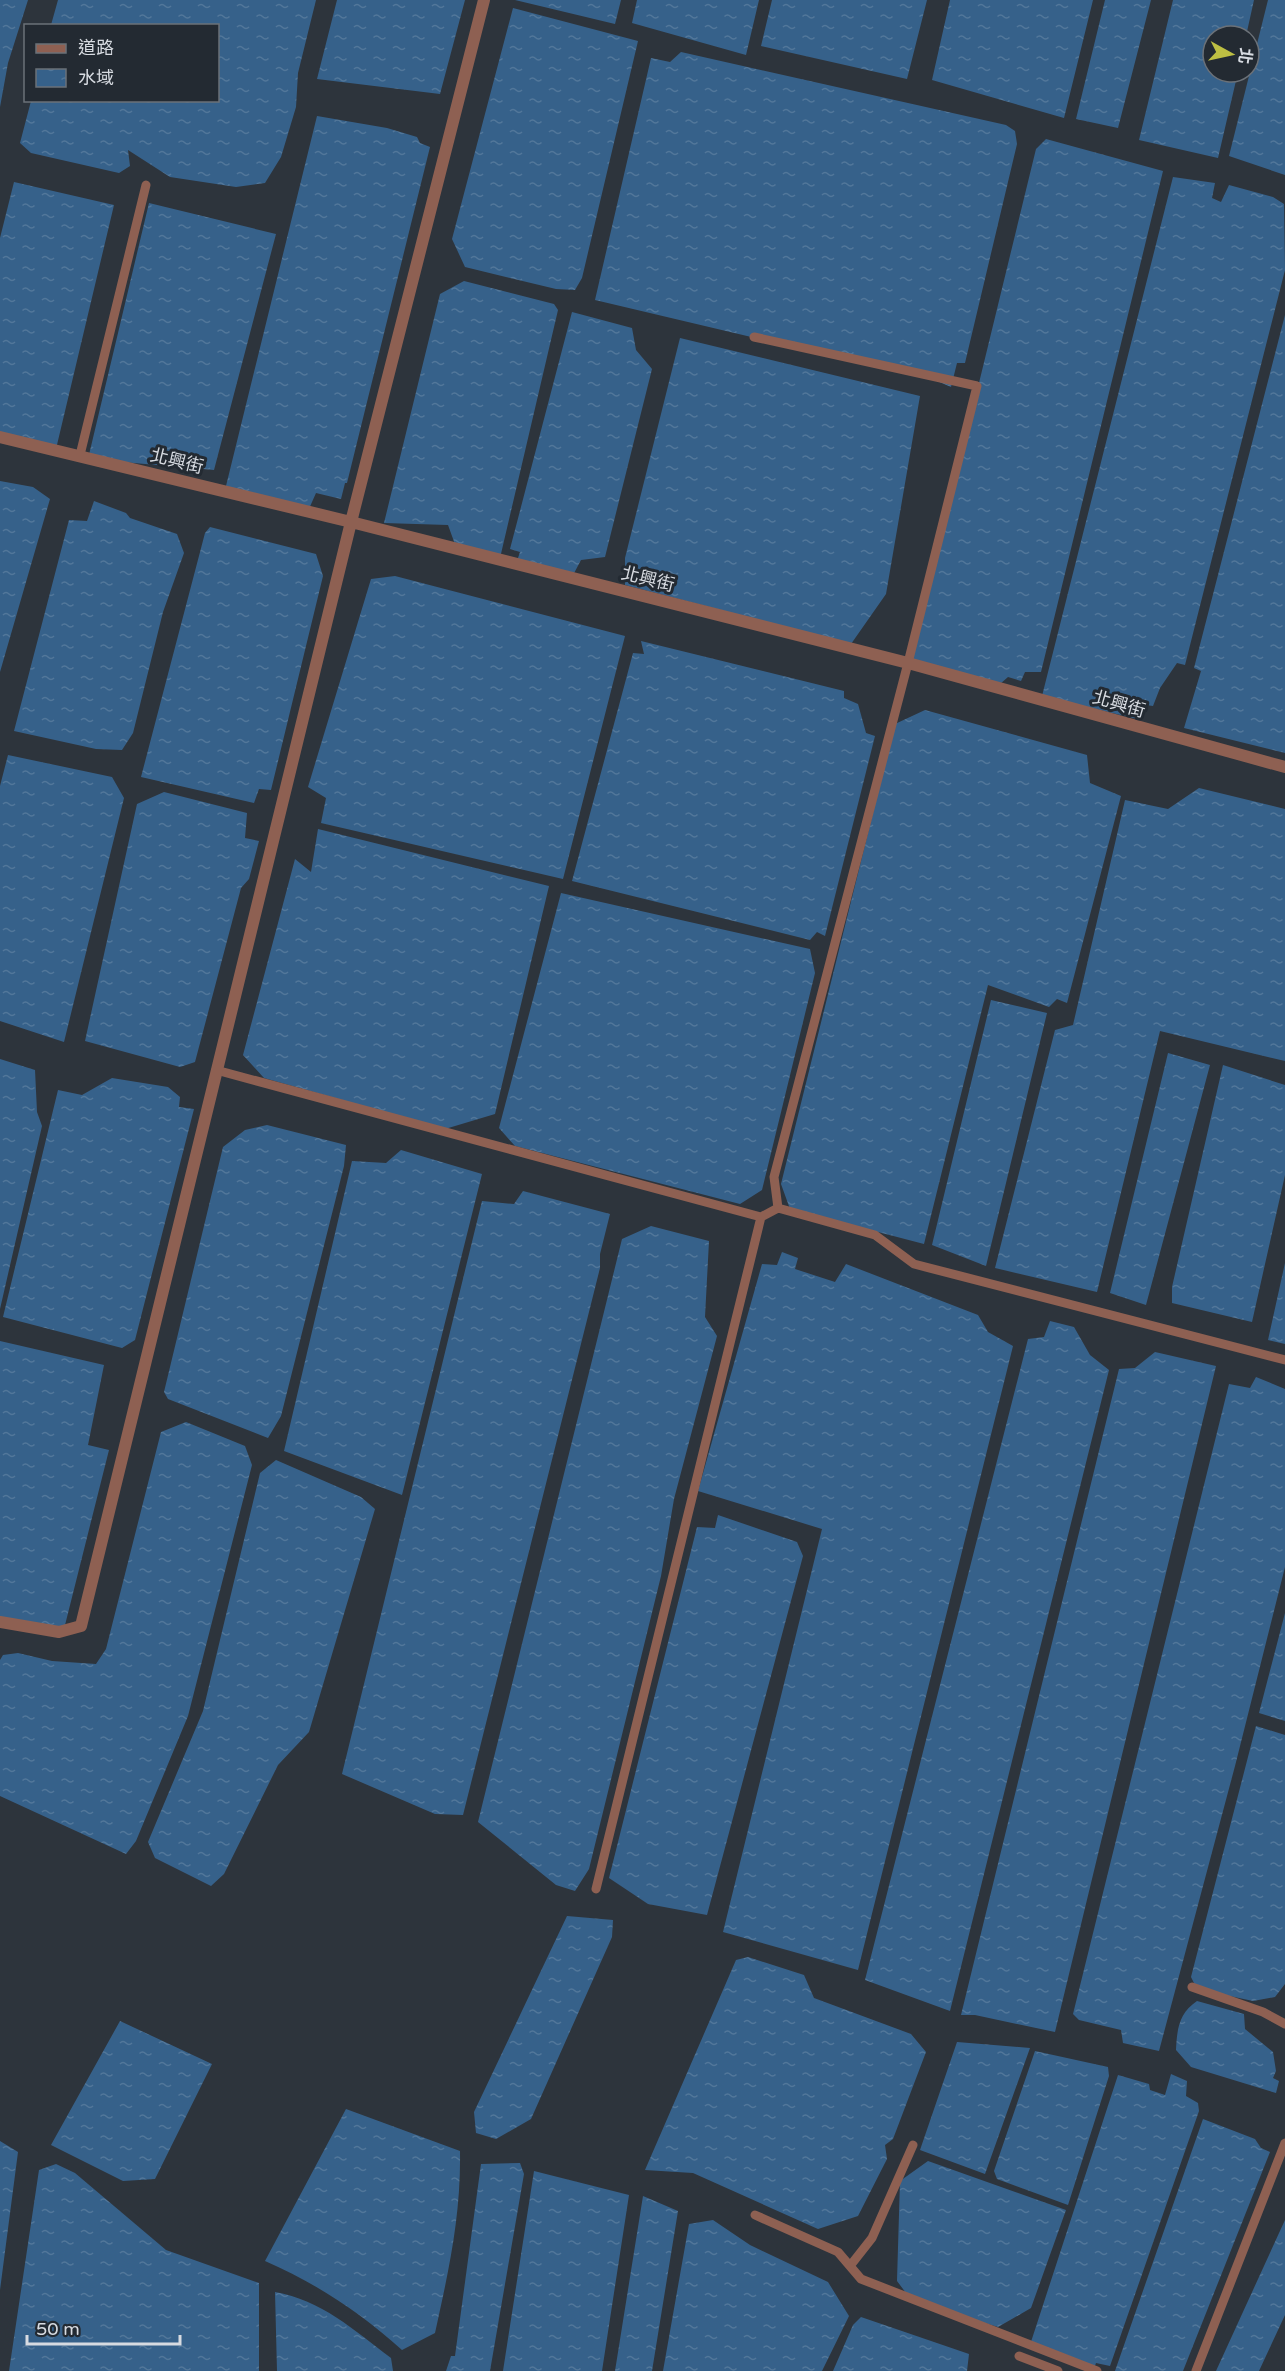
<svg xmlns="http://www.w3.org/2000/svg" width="1285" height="2371" viewBox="0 0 1285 2371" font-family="'Varela Round','Noto Sans TC',sans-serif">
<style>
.water{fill:url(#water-ripples)}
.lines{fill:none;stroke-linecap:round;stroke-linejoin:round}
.service{stroke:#8e6052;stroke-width:9}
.minor{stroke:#8e6052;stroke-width:12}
.labels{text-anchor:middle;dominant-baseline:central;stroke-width:6;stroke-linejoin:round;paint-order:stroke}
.street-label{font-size:18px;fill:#d7dbe1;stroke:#232a32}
</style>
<defs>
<pattern id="water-ripples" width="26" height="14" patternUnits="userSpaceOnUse" patternTransform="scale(1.5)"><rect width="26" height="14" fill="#36618a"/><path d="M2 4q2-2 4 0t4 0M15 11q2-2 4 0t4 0" fill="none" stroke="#52779a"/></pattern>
</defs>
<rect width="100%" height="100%" fill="#2d343c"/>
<!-- water -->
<path class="water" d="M0 0H28L8 63 0 107Z
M58 0H316L298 73 296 107 281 157 265 183 236 187 170 177 128 150 130 166 119 173 31 153 20 143 31 101 218 100V26L51 25Z
M337 0H465L440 94 317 79Z
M515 0H621L615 24Z
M637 0H759L746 55 632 23Z
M772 0H927L907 79 761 46Z
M950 0H1093L1064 118 932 80Z
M1105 0H1151L1118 128 1076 119Z
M1173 0H1254L1246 36H1213V72H1238L1218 158 1139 140Z
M1268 0H1285V175L1229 156Z
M513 8 638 41 582 278 575 290 556 289 465 267 452 239Z
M681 52 1006 125 1015 131 1017 144 965 363H957L951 387 937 381 595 300 651 58 670 62Z
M317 116 387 128 417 137 420 143 430 147 347 483H345L341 499 316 493 308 511 226 486Z
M1046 139 1163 171 1041 672H1025L1021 681 1008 677 1000 684 921 663 912 658 1036 149Z
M1173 177 1215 183 1212 198 1221 202 1229 185 1273 197 1284 204 1285 270 1185 665 1177 663 1160 688 1153 706 1146 705 1137 719 1042 696Z
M14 182 114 205 56 449 0 433V238Z
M149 203 276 234 214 470 88 459Z
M464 281 554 304 558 310 500 558 456 547 448 525 384 523 440 294Z
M572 312 632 328 636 350 652 369 605 557 581 560 572 577 517 561 520 552 510 549Z
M1285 315V753L1184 728 1201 671 1194 668Z
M680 338 920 396 886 594 851 644 625 585V558Z
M0 481 33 487 50 499 0 672Z
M94 501 126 513 130 518 177 534 184 553 163 612 133 733 122 750 96 749 14 731 69 520 87 521Z
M210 527 316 554 323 576 271 790 259 789 254 803 141 777 205 533Z
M395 576 625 636 563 879 321 823 326 798 308 787 371 579Z
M641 641 844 691V698L858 704 866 733 875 736 825 936 817 932 810 940 572 881 633 653 644 654Z
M925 710 1087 755 1090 783 1121 796 1067 1003 1057 999 1049 1007 988 985 924 1244 790 1209 781 1184 895 724Z
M8 755 112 777 124 798 64 1042 0 1021V786Z
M1199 788 1285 809V1061L1160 1031 1097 1292 995 1268 1055 1030 1073 1025 1125 800 1168 809Z
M164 792 247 813 245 838 259 841 249 879 241 888 195 1062 180 1067 85 1041 137 804Z
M318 829 549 886 495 1114 445 1129 264 1078 243 1055 295 859 311 872Z
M561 893 810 949 815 973 762 1190 740 1204 515 1146 499 1128Z
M991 1000 1047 1013 986 1266 932 1245Z
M1168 1053 1210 1065 1146 1305 1110 1293Z
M0 1059 35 1070 37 1112 42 1126 0 1309Z
M1223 1065 1285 1085V1175L1252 1322 1172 1303V1287Z
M112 1078 168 1087 180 1097 179 1107 194 1109 135 1340 122 1348 3 1317 58 1090 82 1095Z
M267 1125 346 1145 344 1166 281 1416 268 1438 168 1399 164 1392 223 1147 245 1130Z
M401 1150 482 1174 402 1495 284 1451 352 1161 386 1163Z
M523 1191 610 1214 600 1254V1268L463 1815 435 1814 342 1774 482 1201 514 1204Z
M651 1226 709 1241 705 1317 717 1336 674 1499 661 1576 589 1869 575 1891 556 1885 478 1822 622 1239Z
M782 1252 798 1258 795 1269 835 1282 846 1264 978 1315 988 1332 1013 1346 858 1970 723 1932 822 1529 698 1491 762 1264 777 1265Z
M1285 1263V1344L1268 1340Z
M1050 1321 1074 1327 1090 1355 1109 1370 950 2011 865 1980 1028 1339 1044 1337Z
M0 1341 104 1365 88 1445 109 1450 62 1637 0 1624Z
M1155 1352 1216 1366 1055 2032 975 2015H961L1119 1369 1135 1368Z
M1256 1377 1285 1389V1567L1235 1766 1159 2051 1123 2043 1121 2030 1079 2020 1073 2014 1229 1384 1250 1388Z
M186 1422 245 1446 252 1465 188 1716 136 1841 126 1854 0 1796V1660L3 1655 18 1653 52 1661 96 1664 106 1649 161 1432Z
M276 1460 361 1497 375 1509 309 1732 278 1765 224 1874 211 1886 155 1858 148 1842 203 1711 260 1473Z
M718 1515 797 1542 803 1556 707 1915 648 1904 609 1878 697 1527 715 1528Z
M1285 1613V1721L1259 1713Z
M1256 1726 1285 1735V1984L1275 1997 1253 2001 1197 1989 1191 1977Z
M567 1916 613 1920 612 1937 531 2119 496 2139 476 2133 474 2112Z
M748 1957 804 1975 814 1998 911 2034 926 2052 893 2139 885 2145 887 2159 858 2216 818 2229 693 2173 645 2170 736 1960Z
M1197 2001 1244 2014 1245 2029 1273 2052 1276 2071 1273 2078 1279 2081 1276 2093 1191 2067 1176 2050C1177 2029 1179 2013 1197 2001Z
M120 2021 212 2064 155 2179 123 2181 51 2145Z
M957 2042 1030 2048 985 2174 920 2150Z
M1035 2051 1108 2067 1109 2076 1068 2205 997 2179 994 2171Z
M1171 2074 1187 2081 1186 2096 1198 2103 1199 2111 1110 2366 1096 2363 1093 2371 1029 2348 1118 2075 1149 2084 1150 2090 1165 2095Z
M346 2109 460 2151C461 2216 449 2269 435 2333L402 2350C361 2313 316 2283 265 2261Z
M1203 2119 1255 2139 1261 2148 1270 2152 1183 2371H1115Z
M0 2141 18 2152 0 2290Z
M928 2161 1066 2210 1031 2308 998 2327 912 2301 897 2281 900 2181Z
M520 2163 524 2174 490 2371H446L451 2356H455L481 2164Z
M56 2164 75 2173 166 2250 259 2283V2371H9L39 2170Z
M534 2171 629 2195 602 2371H503Z
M643 2196 678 2211 652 2371H615Z
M713 2220 750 2245 828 2282 849 2316 822 2371H663L689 2224Z
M1285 2220V2315L1259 2371H1216Z
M275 2292C321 2300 354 2330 391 2358L393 2371H277Z
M861 2317 969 2354 967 2371H833L853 2325Z"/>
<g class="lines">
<!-- service -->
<path class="service" d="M80 455 146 185
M216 1070 761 1217
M778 1208 875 1235 914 1264 1285 1360
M596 1889 761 1217 778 1208 774 1177 908 663 977 386 754 337
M1192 1987 1263 2012 1285 2024
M755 2215 838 2252 861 2279 1097 2371
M850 2266 872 2238 913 2145
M1019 2356 1058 2371
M1196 2371 1285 2143"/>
<!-- minor -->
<path class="minor" d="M0 437 351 522 908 663 1285 767
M0 1622 59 1632 81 1626 351 522 484 0"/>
</g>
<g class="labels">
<!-- street labels -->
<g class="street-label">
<text transform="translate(177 461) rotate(14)">北興街</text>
<text transform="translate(648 579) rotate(14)">北興街</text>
<text transform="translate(1119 704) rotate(16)">北興街</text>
</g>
</g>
<!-- legend -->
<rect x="24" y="24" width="195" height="78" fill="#232a32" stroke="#6b7178" stroke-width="1.5"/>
<rect x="36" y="44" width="30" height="9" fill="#8e6052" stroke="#6b7178" stroke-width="1.5"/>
<text x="78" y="54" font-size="18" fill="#d7dbe1">道路</text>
<rect x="36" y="69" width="30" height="18" fill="url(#water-ripples)" stroke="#6b7178" stroke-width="1.5"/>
<text x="78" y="84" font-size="18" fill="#d7dbe1">水域</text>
<!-- north arrow -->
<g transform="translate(1231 54) rotate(98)"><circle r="28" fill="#232a32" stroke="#6b7178" stroke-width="1.5"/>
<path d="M0-4.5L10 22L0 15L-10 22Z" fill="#bdbf43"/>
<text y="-9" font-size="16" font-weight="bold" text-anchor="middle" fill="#d7dbe1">北</text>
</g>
<!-- scale -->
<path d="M27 2335v9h153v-9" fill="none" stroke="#d7dbe1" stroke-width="3"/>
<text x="36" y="2335" font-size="18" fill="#d7dbe1" stroke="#232a32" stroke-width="4.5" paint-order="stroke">50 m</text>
</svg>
